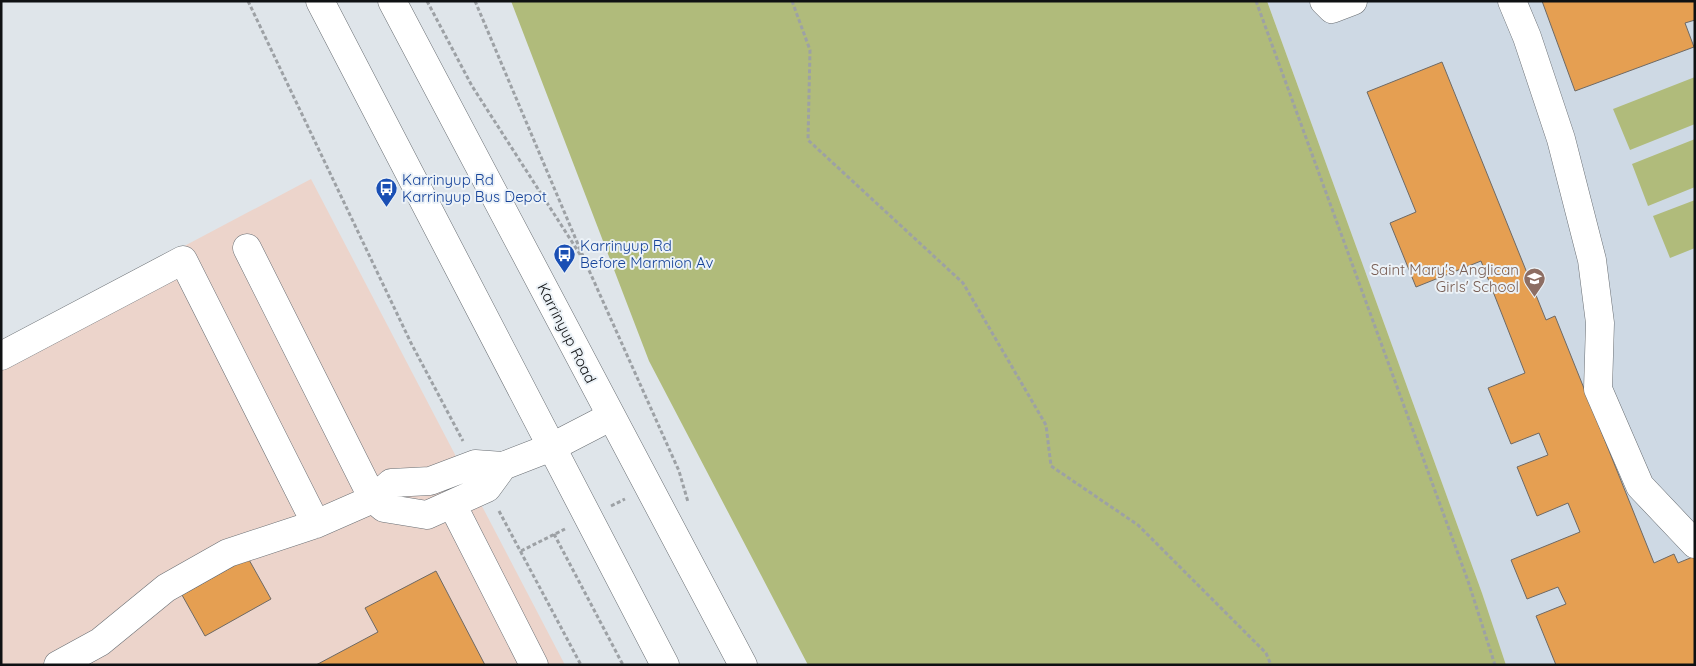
<svg xmlns="http://www.w3.org/2000/svg" width="1696" height="666" viewBox="0 0 1696 666" font-family="Quicksand,sans-serif">
<style>
.industrial{fill:#ecd4cb}
.built{fill:#ced9e4}
.green{fill:#b0bb7b}
.building{fill:#e59f52;stroke:#6e6964}
.lines{fill:none;stroke-linecap:round;stroke-linejoin:round}
.minor-casing{stroke:#696e73;stroke-width:29}
.highway-casing{stroke:#696e73;stroke-width:29}
.path{stroke:#9da1a5;stroke-width:3;stroke-dasharray:4 2.5;stroke-linecap:butt}
.minor{stroke:#fff;stroke-width:28}
.highway{stroke:#fff;stroke-width:28}
.labels{text-anchor:middle;dominant-baseline:central;stroke-width:4;stroke-linejoin:round;paint-order:stroke}
.transit-label{font-size:15px;fill:#164399;stroke:#ecf2f7;text-anchor:start}
.education-label{font-size:15px;fill:#785e54;stroke:#ecf2f7;text-anchor:end}
.street-label{font-size:15px;fill:#0f1113;stroke:#ecf2f7}
</style>
<rect width="100%" height="100%" fill="#dfe5ea"/>
<!-- industrial -->
<path class="industrial" d="M311 179 565 665H1V343Z"/>
<!-- built -->
<path class="built" d="M1267 1H1695V665H1506L1482 593Z"/>
<!-- green -->
<path class="green" d="M511 1H1267L1482 593 1506 665H808L649 361Z
M1695 77V124L1630 150 1613 109Z
M1695 139V187L1648 206 1632 164Z
M1695 200V248L1670 258 1653 216Z"/>
<!-- building -->
<path class="building" d="M1542 1H1695V20L1685 23 1694 47 1575 91Z
M1442 62 1546 320 1555 316 1654 563 1674 554 1678 563 1695 556V665H1556L1536 616 1566 604 1558 587 1527 599 1511 560 1580 532 1568 503 1537 516 1517 467 1548 455 1539 433 1511 444 1488 388 1525 373 1481 261 1416 287 1390 223 1416 212 1367 92Z
M248 558 271 599 205 636 182 595Z
M436 571 485 665H316L378 632 365 608Z"/>
<g class="lines">
<defs>
<path id="minor" d="M1324 1 1332 9 1353 1
M1512 1 1527 37 1561 139 1592 260 1600 323 1598 389 1640 486 1695 544
M247 248 373 499 384 508 427 515 487 488 503 466
M1 356 183 260 316 524
M452 504 534 665
M58 665 100 642 166 588 228 553 316 524 373 499 391 483 430 481 475 464 503 466 552 447 610 417"/>
<path id="highway" d="M320 1 665 665
M392 1C509 222 625 444 743 665"/>
</defs>
<!-- minor casing -->
<use href="#minor" class="minor-casing"/>
<!-- highway casing -->
<use href="#highway" class="highway-casing"/>
<!-- path -->
<path class="path" d="M248 1 411 343 463 441
M427 1 472 86 583 259
M475 1 588 268 679 471 688 502
M792 1 810 50 808 140 963 283 1046 425 1051 466 1138 525 1266 653 1271 665
M1256 1 1468 581 1495 665
M611 506 625 499
M499 511 581 665
M554 534 623 665
M521 551 565 529"/>
<!-- minor -->
<use href="#minor" class="minor"/>
<!-- highway -->
<use href="#highway" class="highway"/>
</g>
<!-- icons -->
<defs>
<symbol id="bus-pin" viewBox="-11 -11 22 30"><path d="M0 17L-7.5 6A9.5 9.5 0 1 1 7.5 6Z" fill="#1a4fb4" stroke="#ecf2f7"/><path d="M-5-6H5V4H4V6H2V4H-2V6H-4V4H-5ZM-3.5-4V0h7V-4ZM-3.5 1.2v1.5H-2V1.2ZM2 1.2v1.5H3.5V1.2Z" fill="#fff"/></symbol>
<symbol id="school-pin" viewBox="-11 -11 22 30"><path d="M0 17L-7.5 6A9.5 9.5 0 1 1 7.5 6Z" fill="#8d6e63" stroke="#ecf2f7"/><path d="M0-5L7-2L0 1L-7-2ZM-4 1L0 2.5L4 1V4Q0 6-4 4Z" fill="#fff"/></symbol>
</defs>
<g fill-rule="evenodd">
<use href="#bus-pin" x="374" y="176" width="25" height="34"/>
<use href="#bus-pin" x="552" y="242" width="25" height="34"/>
<use href="#school-pin" x="1522" y="266" width="25" height="34"/>
</g>
<g class="labels">
<!-- transit labels -->
<g class="transit-label">
<text x="402" y="179">Karrinyup Rd<tspan x="402" dy="17">Karrinyup Bus Depot</tspan></text>
<text x="580" y="245">Karrinyup Rd<tspan x="580" dy="17">Before Marmion Av</tspan></text>
</g>
<!-- education labels -->
<g class="education-label">
<text x="1519" y="269">Saint Mary's Anglican<tspan x="1519" dy="17">Girls' School</tspan></text>
</g>
<!-- street labels -->
<g class="street-label">
<text transform="translate(567 333) rotate(63)">Karrinyup Road</text>
</g>
</g>
<!-- border -->
<rect width="1696" height="666" fill="none" stroke="#0f1113" stroke-width="5"/>
</svg>
